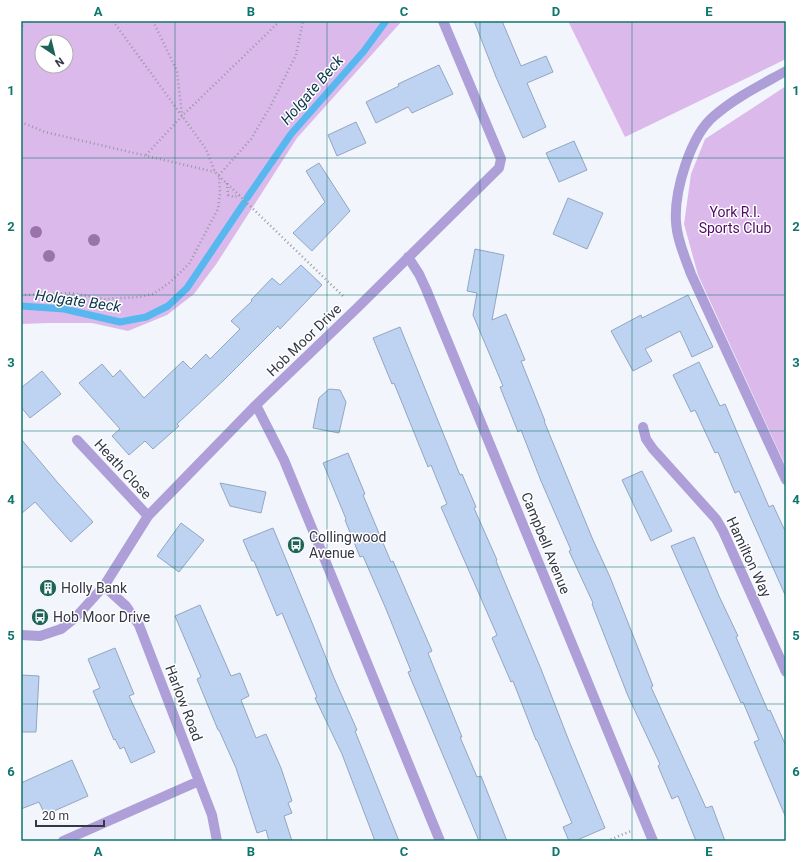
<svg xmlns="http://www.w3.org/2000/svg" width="807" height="862" viewBox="0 0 807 862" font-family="Roboto,sans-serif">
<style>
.green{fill:#dcb9eb;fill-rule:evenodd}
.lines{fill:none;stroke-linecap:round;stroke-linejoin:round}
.stream{stroke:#56b8ef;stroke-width:7}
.building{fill:#bed3f1;stroke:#92a6c2}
.path{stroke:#9699a3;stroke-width:2.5;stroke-dasharray:1 3;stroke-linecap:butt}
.service{stroke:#ae9fd8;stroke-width:10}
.minor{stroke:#ae9fd8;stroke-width:10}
.tree{fill:#9a73aa}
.grid{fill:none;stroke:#0f766e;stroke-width:1;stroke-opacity:0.55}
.labels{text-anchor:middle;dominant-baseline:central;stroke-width:3;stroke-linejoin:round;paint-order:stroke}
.park-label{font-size:14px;fill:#510967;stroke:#fff}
.street-label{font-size:14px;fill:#343744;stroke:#fff}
.poi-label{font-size:14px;fill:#343744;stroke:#fff;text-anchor:start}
.water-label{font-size:15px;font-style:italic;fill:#0a364c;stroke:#fff}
.neatline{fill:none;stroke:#0f766e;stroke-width:1.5}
.grid-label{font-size:13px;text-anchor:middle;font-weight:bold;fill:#0f766e}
</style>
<rect width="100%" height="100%" fill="#f3f5fc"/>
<!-- green -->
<path class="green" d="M21 21H402L297 138 217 263 194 294 167 315 128 331 92 323H49L21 324ZM42 42H66V66H42Z
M568 21H786V59L625 137Z
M786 86V467L698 275 684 224 691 174 705 139Z"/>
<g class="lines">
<!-- stream -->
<path class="stream" d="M247 198 291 134 364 51 386 21
M21 306 64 309 120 322 146 317 168 306 187 288 244 203"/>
</g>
<!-- building -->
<path class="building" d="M474 21H502L521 66 546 56 553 72 527 83 546 127 523 138 496 77Z
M439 65 453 94 412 113 408 107 376 123 366 102 399 86 398 84Z
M356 122 366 143 337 156 328 135Z
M574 141 587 170 559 182 546 153Z
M319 163 350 211 312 251 293 233 325 202 306 171Z
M568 198 603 213 587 249 553 234Z
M475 249 504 255 492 320 506 314 525 360 521 361 545 421H544L593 540 610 577 653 686 651 687 706 808 712 806 725 841H696L678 796 672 799 658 766 660 764 628 696 592 604 593 603 569 551 571 550 541 481 521 430 518 432 500 387 503 386 473 315 477 293 467 291Z
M301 265 322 285 280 329 278 326 223 381 177 424 179 426 153 449 145 441 129 455 112 436 120 429 79 383 102 364 113 377 120 370 144 398 183 361 191 369 206 354 210 359 240 329 231 321 252 301 251 300 272 278 280 285Z
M688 295 713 347 692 357 680 331 645 349 652 361 633 371 611 331 641 315 642 318Z
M400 327 460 475 462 474 476 507 474 508 497 560 496 561 541 669 569 741 605 828 575 841H569L563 827 572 823 537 740H536L513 681 511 682 492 638 497 635 441 507 447 504 431 465 428 467 394 383 392 384 373 338Z
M699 362 720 406 725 404 769 507 773 505 786 533V597L739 491 735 493 718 452 715 453 695 410 691 412 673 375Z
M42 371 61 394 30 418 21 407V388Z
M329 389 340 390 346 402 339 433 313 428 319 398Z
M21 439 58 483 93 522 71 542 35 502 21 514Z
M348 453 365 494 363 495 391 562 393 561 432 651 428 653 462 737H460L477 777 481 776 507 841H479L408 672 411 671 386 609 363 556 360 557 345 520 346 519 323 463Z
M642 471 672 531 651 541 622 480Z
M220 483 266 492 261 513 230 506Z
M181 523 204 540 179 572 157 556Z
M273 528 313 625 334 678 357 730 355 731 399 841H375L342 754 315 698 317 697 282 613 277 616 254 561H252L243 540Z
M694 537 719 596 738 636 736 637 768 711 770 710 786 746V818L754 742 759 740 743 702 741 703 671 546Z
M200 605 231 676 240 673 249 696 241 700 256 738 266 734 281 768 292 801 288 803 292 813 284 816 292 841H269L266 830 257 833 236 768 219 730H218L197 679 201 677 175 616Z
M115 648 134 694 129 696 155 752 131 763 124 747 120 749 115 739 114 740 93 691 100 688 88 659Z
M21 675 39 676 36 732H21Z
M72 760 88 796 45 815 39 802 21 809V783Z"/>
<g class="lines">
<!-- path -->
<path class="path" d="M113 21 206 149 215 172 344 297
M153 21 177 71 182 115
M21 30 24 21
M21 122 45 132 215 172
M146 155 182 116 280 21
M227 183 228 195 234 197 240 195
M21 295 71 293 105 299 139 297 153 294 169 283 189 264 218 209 220 193 219 175 251 139 269 109 296 55 303 21
M607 841 631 831"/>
<!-- service -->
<path class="service" d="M786 71C761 85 736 97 714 116 690 136 674 192 676 222 677 240 685 257 691 274L786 480"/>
<!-- minor -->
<path class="minor" d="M408 257 419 274 426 289 653 841
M256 405 284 460 440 841
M643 427 646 439 653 449 716 519 723 531 786 672
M77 440 148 516
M104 586 126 606 139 625 212 815 217 841
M21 635 40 636 61 629 76 617 104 586 148 516 256 405 356 309 499 168 501 159 443 21
M63 841 199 781"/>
</g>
<!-- trees -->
<g class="tree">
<circle cx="36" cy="232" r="6"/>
<circle cx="94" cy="240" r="6"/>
<circle cx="49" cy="256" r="6"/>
</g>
<!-- grid -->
<path class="grid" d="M175 21V841M327 21V841M480 21V841M632 21V841M21 158H786M21 295H786M21 431H786M21 567H786M21 704H786"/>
<!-- icons -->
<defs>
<symbol id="bus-disc" viewBox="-11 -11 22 22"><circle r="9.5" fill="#1e6456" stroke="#fff"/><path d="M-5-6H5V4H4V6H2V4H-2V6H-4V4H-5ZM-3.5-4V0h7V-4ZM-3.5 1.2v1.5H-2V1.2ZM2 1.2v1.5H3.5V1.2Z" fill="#fff"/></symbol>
<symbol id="building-disc" viewBox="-11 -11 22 22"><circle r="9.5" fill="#1e6456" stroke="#fff"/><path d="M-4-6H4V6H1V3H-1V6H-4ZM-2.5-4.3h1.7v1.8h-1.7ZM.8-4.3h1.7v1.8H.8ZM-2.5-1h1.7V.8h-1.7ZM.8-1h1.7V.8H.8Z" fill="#fff"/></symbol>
</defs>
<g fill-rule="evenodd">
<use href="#bus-disc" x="286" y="535" width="20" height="20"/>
<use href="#building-disc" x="38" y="578" width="20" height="20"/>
<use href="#bus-disc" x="30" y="607" width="20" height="20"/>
</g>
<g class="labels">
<!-- park labels -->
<g class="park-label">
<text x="735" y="212">York R.I.<tspan x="735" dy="16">Sports Club</tspan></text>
</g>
<!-- street labels -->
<g class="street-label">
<text transform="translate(304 340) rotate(-44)">Hob Moor Drive</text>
<text transform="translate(123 469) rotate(47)">Heath Close</text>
<text transform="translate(546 543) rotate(68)">Campbell Avenue</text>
<text transform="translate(749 557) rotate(65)">Hamilton Way</text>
<text transform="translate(184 703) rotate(69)">Harlow Road</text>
</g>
<!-- poi labels -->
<g class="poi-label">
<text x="309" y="537">Collingwood<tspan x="309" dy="16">Avenue</tspan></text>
<text x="61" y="588">Holly Bank</text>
<text x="53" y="617">Hob Moor Drive</text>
</g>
<!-- water labels -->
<g class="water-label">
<text transform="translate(312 90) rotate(-49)">Holgate Beck</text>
<text transform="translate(78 301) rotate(8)">Holgate Beck</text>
</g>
</g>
<!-- border -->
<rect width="807" height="862" fill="none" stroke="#ffffff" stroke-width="44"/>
<!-- north arrow -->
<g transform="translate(54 54) rotate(145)"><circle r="19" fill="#ffffff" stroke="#aeafb4"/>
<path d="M0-3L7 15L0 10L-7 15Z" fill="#1e6456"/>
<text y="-6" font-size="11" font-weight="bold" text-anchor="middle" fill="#343744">N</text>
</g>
<!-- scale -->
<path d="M36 820v6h68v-6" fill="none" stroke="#343744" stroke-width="2"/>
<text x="42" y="820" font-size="12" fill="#343744" stroke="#ffffff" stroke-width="3" paint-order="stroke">20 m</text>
<rect x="22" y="22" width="763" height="818" class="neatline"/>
<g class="grid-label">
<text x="98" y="16">A</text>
<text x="251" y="16">B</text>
<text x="404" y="16">C</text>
<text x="556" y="16">D</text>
<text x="709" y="16">E</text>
<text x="11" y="95">1</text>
<text x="796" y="95">1</text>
<text x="11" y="231">2</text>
<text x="796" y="231">2</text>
<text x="11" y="367">3</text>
<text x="796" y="367">3</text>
<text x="11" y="504">4</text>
<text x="796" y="504">4</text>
<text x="11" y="640">5</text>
<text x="796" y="640">5</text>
<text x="11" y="776">6</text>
<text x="796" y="776">6</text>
<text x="98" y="856">A</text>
<text x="251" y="856">B</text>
<text x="404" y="856">C</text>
<text x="556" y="856">D</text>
<text x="709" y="856">E</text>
</g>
</svg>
